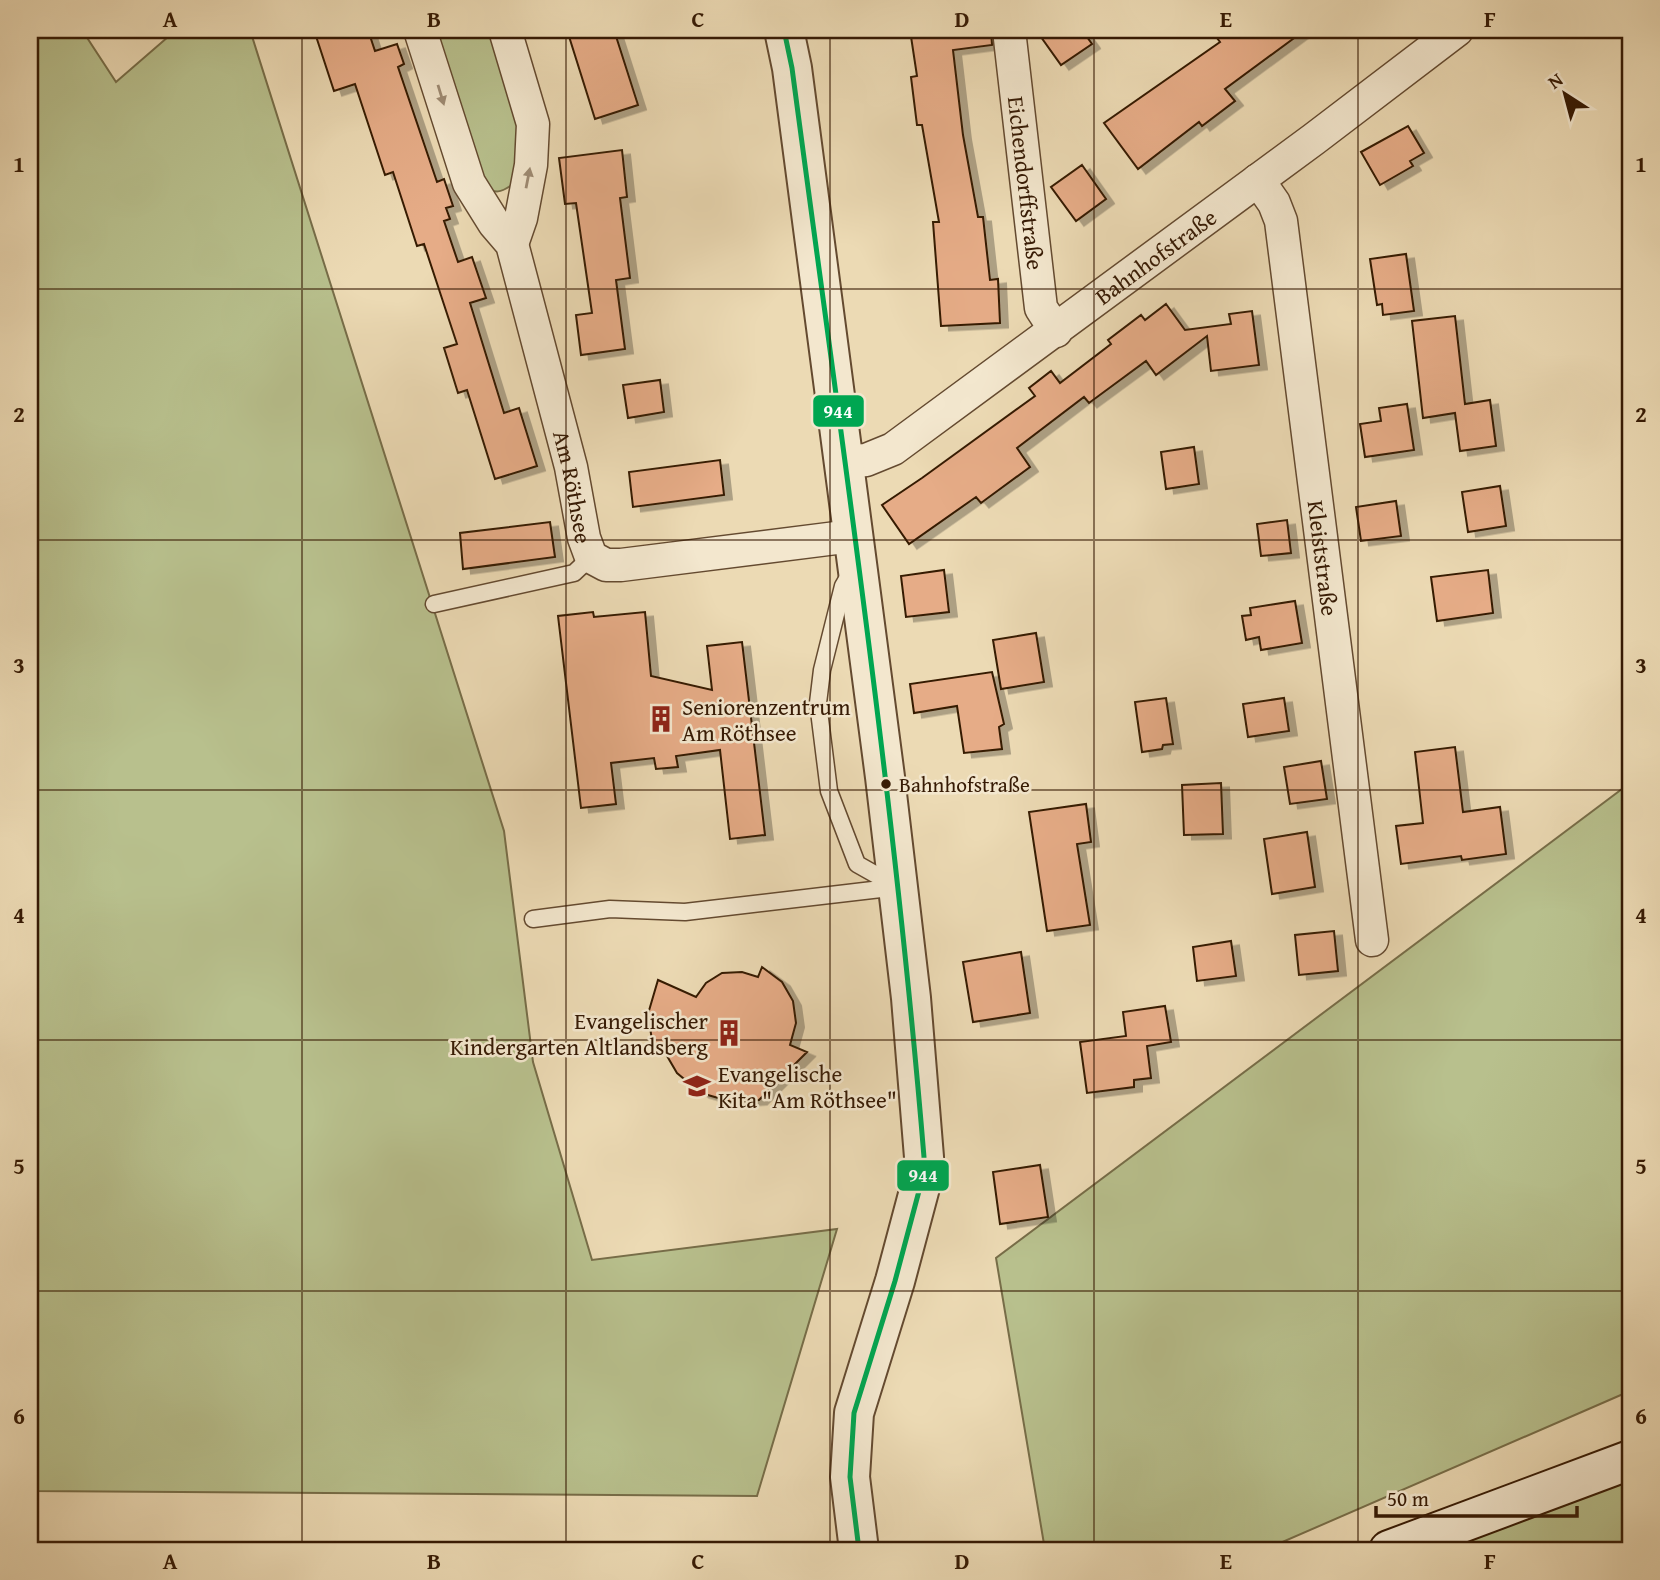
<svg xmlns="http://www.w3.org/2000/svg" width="1660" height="1580" viewBox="0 0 1660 1580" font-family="'Gentium Book Plus',serif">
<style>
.green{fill:#b8c08d;stroke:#776d48;stroke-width:2}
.building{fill:#e6ac87;stroke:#361a04;stroke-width:2;filter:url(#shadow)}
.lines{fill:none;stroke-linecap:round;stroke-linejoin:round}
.service-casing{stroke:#644a30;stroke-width:19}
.minor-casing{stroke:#644a30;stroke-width:35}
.tertiary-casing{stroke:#644a30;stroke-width:42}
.secondary-casing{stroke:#361a04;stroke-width:42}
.service{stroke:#f3e7ce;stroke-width:16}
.minor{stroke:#f3e7ce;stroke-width:32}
.tertiary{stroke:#f3e7ce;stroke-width:38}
.secondary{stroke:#f3e7ce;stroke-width:38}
.bus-1-casing{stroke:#f3e7ce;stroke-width:10}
.bus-1{stroke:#00a651;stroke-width:5}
.oneway{fill:#9e8b73}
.grid{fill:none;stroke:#361a04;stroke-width:2;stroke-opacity:0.55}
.bus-dot{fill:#361a04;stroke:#f3e7ce;stroke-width:2.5}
.labels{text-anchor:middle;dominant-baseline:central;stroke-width:5;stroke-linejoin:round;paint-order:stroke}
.bus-label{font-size:21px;fill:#361a04;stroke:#f3e7ce;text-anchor:start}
.street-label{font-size:23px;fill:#361a04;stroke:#f3e7ce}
.poi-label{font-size:23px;fill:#361a04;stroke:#f3e7ce;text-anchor:start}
.line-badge{stroke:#f3e7ce;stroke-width:2.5}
.badge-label{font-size:19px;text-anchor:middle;font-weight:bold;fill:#fff}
.neatline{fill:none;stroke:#361a04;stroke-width:2.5}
.grid-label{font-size:23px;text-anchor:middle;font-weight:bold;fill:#361a04}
</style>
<defs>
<filter id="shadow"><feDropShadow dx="8" dy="4.5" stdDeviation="0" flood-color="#0004"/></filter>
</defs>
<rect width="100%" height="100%" fill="#ecdab4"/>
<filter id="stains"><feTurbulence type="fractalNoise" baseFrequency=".00286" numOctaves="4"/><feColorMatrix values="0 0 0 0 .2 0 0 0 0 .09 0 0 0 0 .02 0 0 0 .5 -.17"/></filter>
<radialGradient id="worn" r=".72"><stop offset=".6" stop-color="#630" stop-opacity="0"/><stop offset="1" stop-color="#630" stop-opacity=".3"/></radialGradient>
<!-- green -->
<path class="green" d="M30 30H82L116 82 176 30H250L504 831 533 1062 592 1260 837 1229 757 1496 30 1491Z
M429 30H494L523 123 513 184C501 193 495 194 483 186Z
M1630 783V1391L1264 1550H1045L996 1258Z
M1630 1477V1550H1445L1609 1487Z"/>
<!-- building -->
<path class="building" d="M314 30H368L375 51 397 44 404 64 398 67 437 182 444 179 453 206 446 208 450 219 444 221 458 262 472 257 486 298 470 303 504 413 519 408 537 466 495 479 467 390 458 393 444 348 457 344 424 244 417 246 393 172 385 175 355 84 334 91Z
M567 30H614L638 105 595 119Z
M910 30H991L992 45 953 50 963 135 978 217H983L990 280 998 279 1000 323 941 326 933 222H939L922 125H917L911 77 917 76Z
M1036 30H1082L1092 44 1061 65Z
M1228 30H1305L1225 89 1235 101 1202 126 1199 122 1138 169 1104 123 1220 42 1217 38Z
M1408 126 1424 153 1410 161 1413 166 1380 185 1361 152Z
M622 150 627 197 620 198 630 278 616 280 625 349 581 355 576 315 592 313 576 203 565 204 559 158Z
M1082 165 1106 199 1076 221 1051 187Z
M1406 254 1414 311 1383 315 1382 304 1377 305 1370 259Z
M1166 304 1185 330 1231 324 1229 314 1252 311 1259 365 1211 371 1207 336 1156 375 1146 361 1089 403 1084 397 1017 448 1030 467 981 503 976 497 909 544 882 505 922 478 1035 396 1029 388 1051 371 1060 383 1111 344 1108 340 1141 315 1145 320Z
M1455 316 1465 404 1490 400 1496 446 1460 451 1455 413 1423 418 1412 321Z
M660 380 664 412 628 418 623 385Z
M1407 404 1414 450 1365 457 1360 424 1381 421 1379 408Z
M1194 447 1199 484 1166 489 1161 452Z
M720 460 724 495 633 507 629 472Z
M1500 486 1506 526 1468 532 1462 492Z
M1396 501 1401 536 1361 541 1356 507Z
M1287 520 1291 553 1261 556 1257 524Z
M550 522 555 557 463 569 460 533Z
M944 570 949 612 906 617 901 576Z
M1488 570 1493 613 1437 621 1431 577Z
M1295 601 1302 643 1261 650 1259 637 1246 640 1242 616 1251 615 1250 608Z
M593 612 594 617 645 612 651 676 712 690 707 646 742 642 765 835 730 839 720 750 676 756 678 767 656 769 654 758 611 763 616 804 581 808 558 616Z
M1036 633 1044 682 1001 689 993 640Z
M992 672 1004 724 999 727 1002 749 964 753 957 706 914 713 910 684Z
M1166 698 1173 744 1163 745 1162 749 1142 752 1135 702Z
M1284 698 1289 731 1248 737 1243 704Z
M1455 747 1463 812 1500 807 1506 854 1462 860 1461 856 1401 864 1396 826 1423 823 1415 752Z
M1321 761 1327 799 1290 804 1284 767Z
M1221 783 1223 834 1184 835 1182 785Z
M1086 804 1091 842 1077 844 1090 925 1047 931 1029 812Z
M1307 832 1315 887 1272 894 1264 839Z
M1334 931 1338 971 1299 975 1295 935Z
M1231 941 1236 976 1197 981 1193 947Z
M1021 952 1030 1013 973 1022 963 962Z
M762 967 782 982 793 1001 796 1023 790 1045 807 1052 759 1100 732 1102 701 1093 677 1073 660 1044 653 1047 648 1014 658 980 696 997 706 983 722 973 742 972 758 977Z
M1165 1006 1171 1042 1147 1046 1151 1078 1134 1080V1087L1087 1093 1080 1042 1126 1036 1123 1012Z
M1040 1165 1048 1217 1000 1224 993 1172Z"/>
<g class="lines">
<defs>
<path id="service" d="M850 574 843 586 822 670 818 703 829 791 857 864 896 886
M434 604 574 573 591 557
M533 919 610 909 685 912 898 887"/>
<g id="minor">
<path id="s1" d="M420 30 469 183 494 223 512 244 571 467 584 538 591 557 606 565H621L852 536"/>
<path d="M505 30 533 124 531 165 521 218 512 244"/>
<path id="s2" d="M1009 30 1041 308 1056 331"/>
<path id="s3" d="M1258 180 1274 203 1281 221 1372 940"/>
<path id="s4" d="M845 462 866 460 893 449 1314 139 1457 30"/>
</g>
<path id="tertiary" d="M784 30 792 68 885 777 911 998 924 1157 923 1176 895 1281 854 1413 850 1477 859 1550"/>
<path id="secondary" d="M1389 1550 1630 1460"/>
</defs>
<!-- service casing -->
<use href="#service" class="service-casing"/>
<!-- minor casing -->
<use href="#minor" class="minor-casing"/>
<!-- tertiary casing -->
<use href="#tertiary" class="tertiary-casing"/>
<!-- secondary casing -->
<use href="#secondary" class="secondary-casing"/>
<!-- service -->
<use href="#service" class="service"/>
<!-- minor -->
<use href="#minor" class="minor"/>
<!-- tertiary -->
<use href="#tertiary" class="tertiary"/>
<!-- secondary -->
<use href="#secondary" class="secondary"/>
<defs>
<path id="bus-1" d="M784 30 792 68C840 430 894 793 924 1157L923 1176 895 1281 854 1413 850 1477 859 1550"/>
</defs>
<!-- bus-1 casing -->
<use href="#bus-1" class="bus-1-casing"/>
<!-- bus-1 -->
<use href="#bus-1" class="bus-1"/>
</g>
<!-- one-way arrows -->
<defs><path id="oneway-solid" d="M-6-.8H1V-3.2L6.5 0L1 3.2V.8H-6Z" transform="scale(1.75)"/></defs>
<g class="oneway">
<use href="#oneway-solid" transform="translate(441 95) rotate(73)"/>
<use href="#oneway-solid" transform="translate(528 178) rotate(-79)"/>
</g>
<!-- grid -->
<path class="grid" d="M302 30V1550M566 30V1550M830 30V1550M1094 30V1550M1358 30V1550M30 289H1630M30 540H1630M30 790H1630M30 1040H1630M30 1291H1630"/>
<!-- icons -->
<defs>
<symbol id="building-bare" viewBox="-9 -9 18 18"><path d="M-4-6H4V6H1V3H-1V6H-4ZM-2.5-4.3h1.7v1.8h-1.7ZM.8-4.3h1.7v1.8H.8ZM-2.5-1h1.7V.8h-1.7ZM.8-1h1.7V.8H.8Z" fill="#8f2418" stroke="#f3e7ce" stroke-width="2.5" paint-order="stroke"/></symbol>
<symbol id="school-bare" viewBox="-9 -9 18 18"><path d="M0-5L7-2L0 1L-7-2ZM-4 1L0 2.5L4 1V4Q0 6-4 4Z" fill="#8f2418" stroke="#f3e7ce" stroke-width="2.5" paint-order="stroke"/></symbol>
</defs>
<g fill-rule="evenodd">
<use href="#building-bare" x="642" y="700" width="38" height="38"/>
<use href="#building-bare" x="710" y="1014" width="38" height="38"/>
<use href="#school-bare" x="678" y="1067" width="38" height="38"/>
</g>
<!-- markers -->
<circle class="bus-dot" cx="886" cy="784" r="6"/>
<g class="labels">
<!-- bus labels -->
<g class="bus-label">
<text x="899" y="784">Bahnhofstraße</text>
</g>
<!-- street labels -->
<g class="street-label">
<text stroke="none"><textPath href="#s2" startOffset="154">Eichendorffstraße</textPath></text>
<text stroke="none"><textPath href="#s4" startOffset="376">Bahnhofstraße</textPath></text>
<text stroke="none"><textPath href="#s1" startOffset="486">Am Röthsee</textPath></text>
<text stroke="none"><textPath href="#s3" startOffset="387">Kleiststraße</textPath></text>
</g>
<!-- poi labels -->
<g class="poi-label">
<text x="682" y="706">Seniorenzentrum<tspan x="682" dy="26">Am Röthsee</tspan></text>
<text x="708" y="1020" text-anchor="end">Evangelischer<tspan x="708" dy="26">Kindergarten Altlandsberg</tspan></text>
<text x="718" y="1073">Evangelische<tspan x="718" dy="26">Kita "Am Röthsee"</tspan></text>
</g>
</g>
<g class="line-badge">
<rect x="812" y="394" width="53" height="34" rx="7" fill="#00a651"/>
<rect x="896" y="1159" width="54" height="33" rx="7" fill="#00a651"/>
</g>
<g class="badge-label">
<text x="838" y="418">944</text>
<text x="923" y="1182">944</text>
</g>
<!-- margin -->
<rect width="1660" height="1580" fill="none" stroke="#ecdab4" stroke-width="77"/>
<!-- north arrow -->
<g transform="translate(1565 94) rotate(324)" stroke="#f3e7ce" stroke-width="5" paint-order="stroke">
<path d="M0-5L12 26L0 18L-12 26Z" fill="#361a04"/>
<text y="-10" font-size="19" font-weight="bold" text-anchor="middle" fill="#361a04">N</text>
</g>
<!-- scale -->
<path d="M1376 1506v10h201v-10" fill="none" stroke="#361a04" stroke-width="3.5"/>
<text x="1387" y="1506" font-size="21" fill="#361a04" stroke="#f3e7ce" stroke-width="5" paint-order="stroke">50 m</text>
<rect x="38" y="38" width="1584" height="1504" class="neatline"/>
<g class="grid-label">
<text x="170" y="27">A</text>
<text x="434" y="27">B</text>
<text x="698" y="27">C</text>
<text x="962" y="27">D</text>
<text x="1226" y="27">E</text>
<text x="1490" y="27">F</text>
<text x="19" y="172">1</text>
<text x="1641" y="172">1</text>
<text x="19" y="422">2</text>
<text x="1641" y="422">2</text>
<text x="19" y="673">3</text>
<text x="1641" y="673">3</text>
<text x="19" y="923">4</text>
<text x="1641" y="923">4</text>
<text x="19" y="1174">5</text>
<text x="1641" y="1174">5</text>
<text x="19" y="1424">6</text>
<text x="1641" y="1424">6</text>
<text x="170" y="1569">A</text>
<text x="434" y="1569">B</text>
<text x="698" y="1569">C</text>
<text x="962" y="1569">D</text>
<text x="1226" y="1569">E</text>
<text x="1490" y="1569">F</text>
</g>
<rect width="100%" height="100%" filter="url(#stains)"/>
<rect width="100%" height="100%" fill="url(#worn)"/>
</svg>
